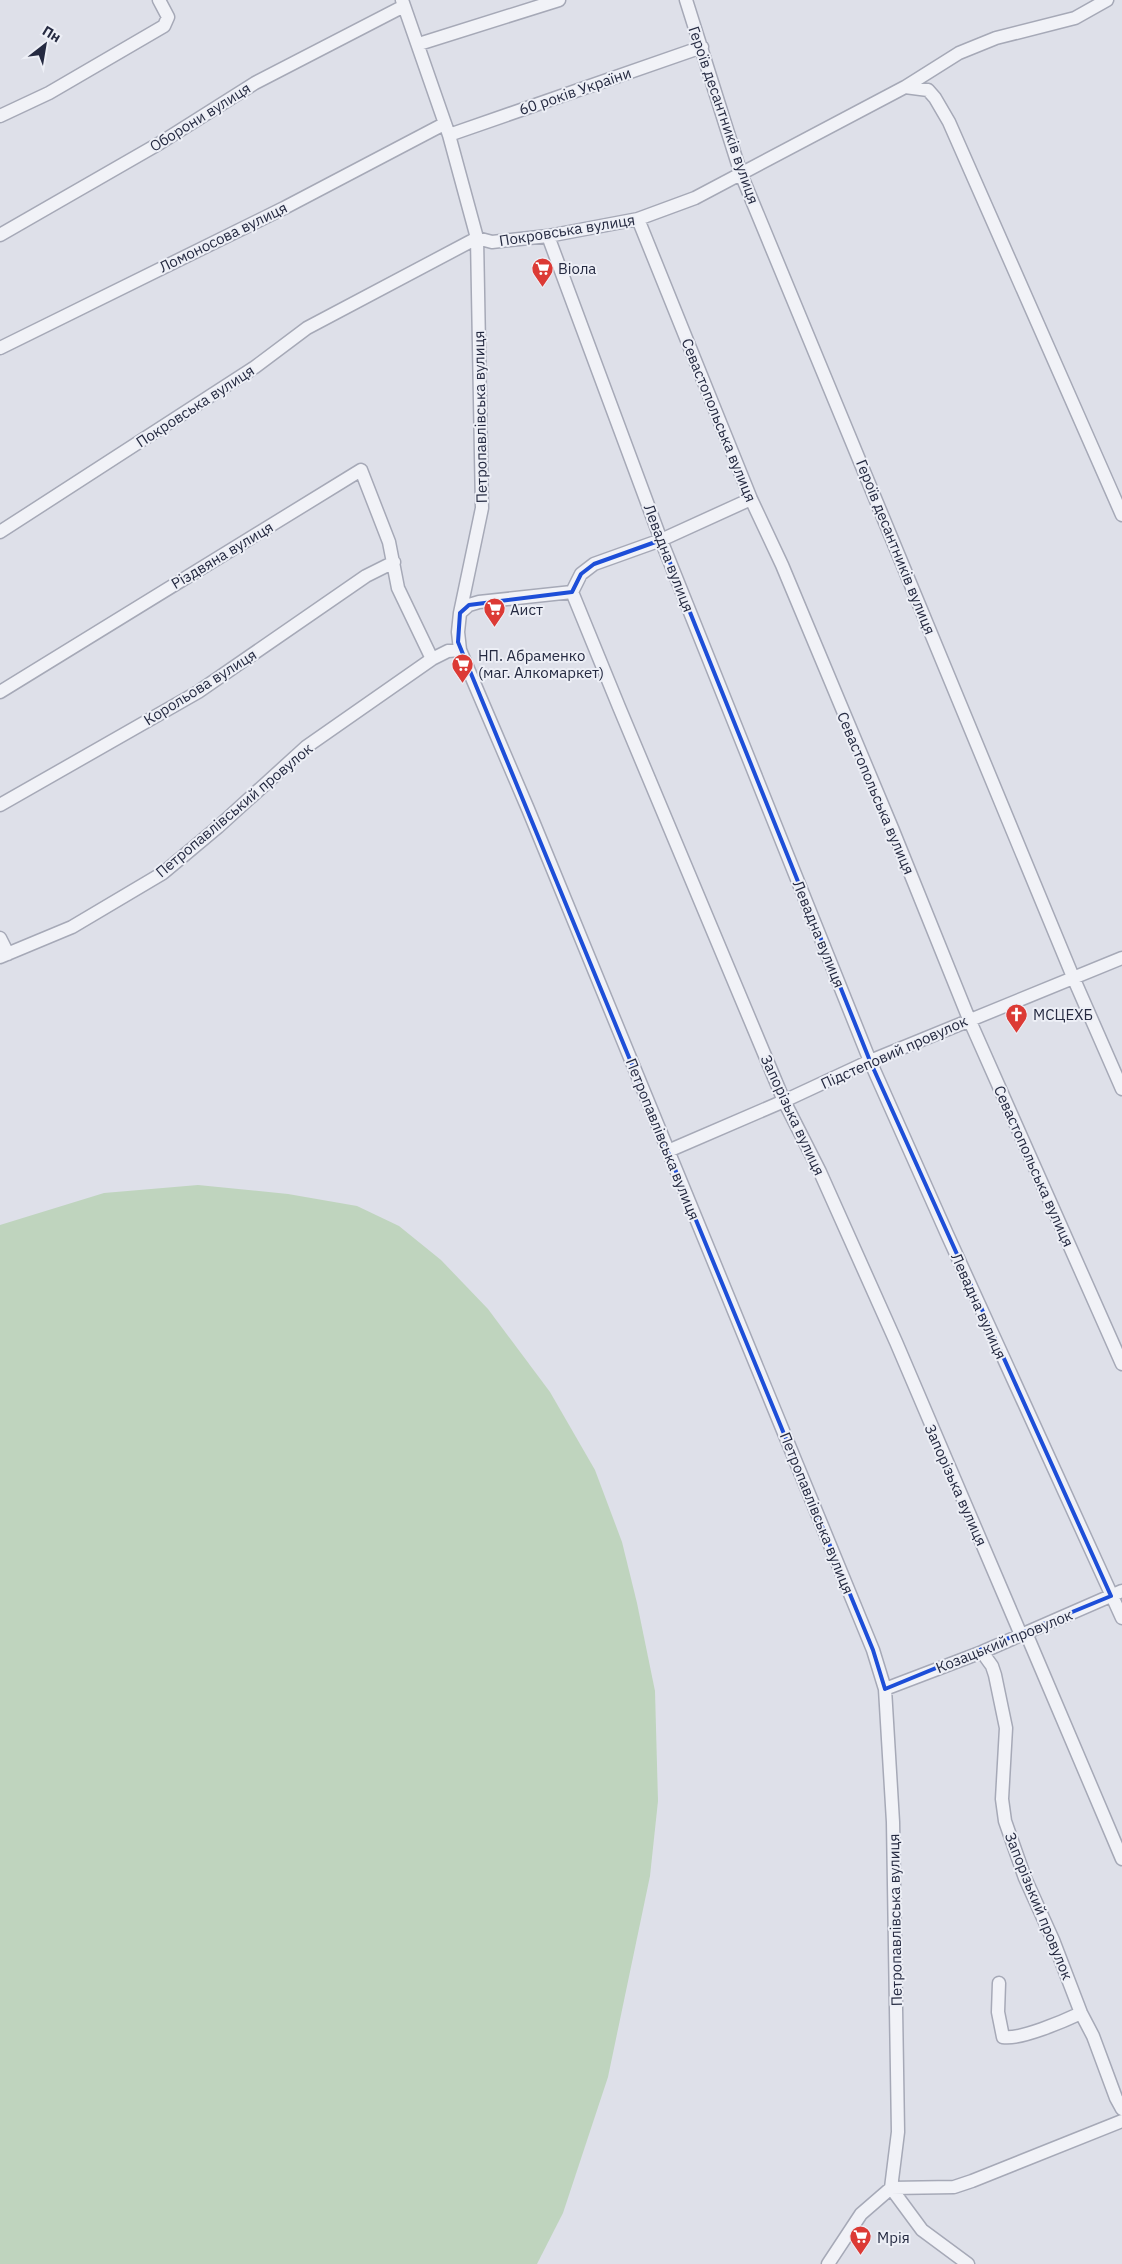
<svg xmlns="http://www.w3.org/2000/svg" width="1122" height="2264" viewBox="0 0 1122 2264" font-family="'IBM Plex Sans',sans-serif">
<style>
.green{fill:#bfd4be}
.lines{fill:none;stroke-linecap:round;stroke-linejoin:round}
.minor-casing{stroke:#a6a9b7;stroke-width:15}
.minor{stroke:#f1f2f7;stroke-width:12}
.marked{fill:none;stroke:#1d4ed8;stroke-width:4;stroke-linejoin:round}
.labels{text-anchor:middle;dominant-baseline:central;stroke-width:4;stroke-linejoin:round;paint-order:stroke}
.street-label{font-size:15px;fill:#252a41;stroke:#edeff6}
.poi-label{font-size:15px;fill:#252a41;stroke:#edeff6;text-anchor:start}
</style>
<rect width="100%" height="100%" fill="#dee0e9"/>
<!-- green -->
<path class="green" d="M198 1185 288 1194 357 1206 399 1226 441 1260 488 1309 550 1392 595 1470 622 1542 637 1603 655 1691 658 1801 650 1876 608 2077 563 2213 537 2264H0V1225L104 1193Z"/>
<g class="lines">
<defs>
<path id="minor" d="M402 0 449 135 477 238 482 508 460 613 458 632 460 650 528 809 873 1650 885 1689 893 1822 898 2132 891 2188 861 2214 828 2264
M686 0 741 174 1073 977 1122 1089
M419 44 559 0
M905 87 928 90 935 98 949 122 1122 515
M0 116 49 93 164 26 168 17 159 0
M449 135 702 47
M638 219 751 499 782 565 892 828 969 1019 1122 1364
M0 235 160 143 255 83 404 6
M548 236 661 540 870 1061 947 1234 1122 1618
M0 348 284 208 444 124
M0 532 255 367 307 328 477 238 492 242 548 236 638 219 695 198 905 87 959 53 996 38 1075 18 1107 0
M572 592 619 707 784 1101 820 1172 896 1342 1021 1635
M572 592 581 574 594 564 661 540 751 499
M460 613 469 605 479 602 572 592
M0 692 361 470 389 542 398 588 432 659
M0 805 198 692 366 576 394 562
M0 938 8 954
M0 957 72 927 163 873 218 827 306 747 432 659 448 651 460 650
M668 1151 784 1101 870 1061 1122 958
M1026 1633 1122 1859
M982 1652 992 1666 995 1675 1006 1728 1002 1799 1005 1821 1025 1878 1053 1940 1081 2013 1093 2036 1116 2098 1122 2109
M885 1689 982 1652 1122 1591
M999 1983 998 2012 1003 2037C1020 2040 1064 2021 1081 2013
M891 2188 954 2187 972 2181 1122 2121
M891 2188 922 2230 968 2264"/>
</defs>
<!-- minor casing -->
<use href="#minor" class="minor-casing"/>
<!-- minor -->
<use href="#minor" class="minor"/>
</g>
<!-- marked area -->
<path class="marked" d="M661 540 870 1061 1111 1596 885 1689 873 1650 458 642 460 613 469 605 572 592 581 574 594 564Z"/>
<!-- icons -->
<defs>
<symbol id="supermarket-pin" viewBox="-11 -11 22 30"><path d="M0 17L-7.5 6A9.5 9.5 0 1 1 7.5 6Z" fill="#dc3a35" stroke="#edeff6"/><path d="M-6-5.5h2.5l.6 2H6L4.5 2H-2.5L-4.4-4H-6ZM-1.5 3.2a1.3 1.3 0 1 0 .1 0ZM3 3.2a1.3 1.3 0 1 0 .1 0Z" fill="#fff"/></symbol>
<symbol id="church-pin" viewBox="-11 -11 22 30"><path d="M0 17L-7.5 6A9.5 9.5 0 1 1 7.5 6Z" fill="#dc3a35" stroke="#edeff6"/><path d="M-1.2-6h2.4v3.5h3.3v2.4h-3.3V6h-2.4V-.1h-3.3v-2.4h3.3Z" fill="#fff"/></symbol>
</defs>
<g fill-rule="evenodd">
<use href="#supermarket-pin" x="530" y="256" width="25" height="34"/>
<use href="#supermarket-pin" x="482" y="596" width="25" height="34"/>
<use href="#supermarket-pin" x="450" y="652" width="25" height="34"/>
<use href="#church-pin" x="1004" y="1002" width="25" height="34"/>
<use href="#supermarket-pin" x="848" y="2224" width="25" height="34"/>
</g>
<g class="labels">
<!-- street labels -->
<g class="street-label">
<text transform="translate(575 91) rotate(-19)">60 років України</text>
<text transform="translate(724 115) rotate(71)">Героїв десантників вулиця</text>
<text transform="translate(200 117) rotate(-32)">Оборони вулиця</text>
<text transform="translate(567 230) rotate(-9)">Покровська вулиця</text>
<text transform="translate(223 237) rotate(-26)">Ломоносова вулиця</text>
<text transform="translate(195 406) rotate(-33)">Покровська вулиця</text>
<text transform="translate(480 417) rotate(-91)">Петропавлівська вулиця</text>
<text transform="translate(719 420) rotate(68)">Севастопольська вулиця</text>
<text transform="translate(896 547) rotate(68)">Героїв десантників вулиця</text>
<text transform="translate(222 555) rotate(-31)">Різдвяна вулиця</text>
<text transform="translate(669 558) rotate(69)">Левадна вулиця</text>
<text transform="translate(200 687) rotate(-32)">Корольова вулиця</text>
<text transform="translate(876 793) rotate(67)">Севастопольська вулиця</text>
<text transform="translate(234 810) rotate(-40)">Петропавлівський провулок</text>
<text transform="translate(819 934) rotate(68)">Левадна вулиця</text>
<text transform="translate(894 1052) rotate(-24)">Підстеповий провулок</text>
<text transform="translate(793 1115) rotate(65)">Запорізька вулиця</text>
<text transform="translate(663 1139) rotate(68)">Петропавлівська вулиця</text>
<text transform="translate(1034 1166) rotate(66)">Севастопольська вулиця</text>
<text transform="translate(979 1306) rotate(66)">Левадна вулиця</text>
<text transform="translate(956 1485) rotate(66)">Запорізька вулиця</text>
<text transform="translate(817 1513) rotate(68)">Петропавлівська вулиця</text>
<text transform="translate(1004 1641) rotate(-22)">Козацький провулок</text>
<text transform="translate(1039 1906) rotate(68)">Запорізький провулок</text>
<text transform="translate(895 1920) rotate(-91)">Петропавлівська вулиця</text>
</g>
<!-- poi labels -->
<g class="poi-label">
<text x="558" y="268">Віола</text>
<text x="510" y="609">Аист</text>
<text x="478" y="655">НП. Абраменко<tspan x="478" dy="17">(маг. Алкомаркет)</tspan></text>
<text x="1033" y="1014">МСЦЕХБ</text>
<text x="877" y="2237">Мрія</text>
</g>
</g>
<!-- north arrow -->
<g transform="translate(45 45) rotate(31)" stroke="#edeff6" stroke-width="4" paint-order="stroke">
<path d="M0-4L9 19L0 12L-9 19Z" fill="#252a41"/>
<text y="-8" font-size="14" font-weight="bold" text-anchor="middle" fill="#252a41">Пн</text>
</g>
</svg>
